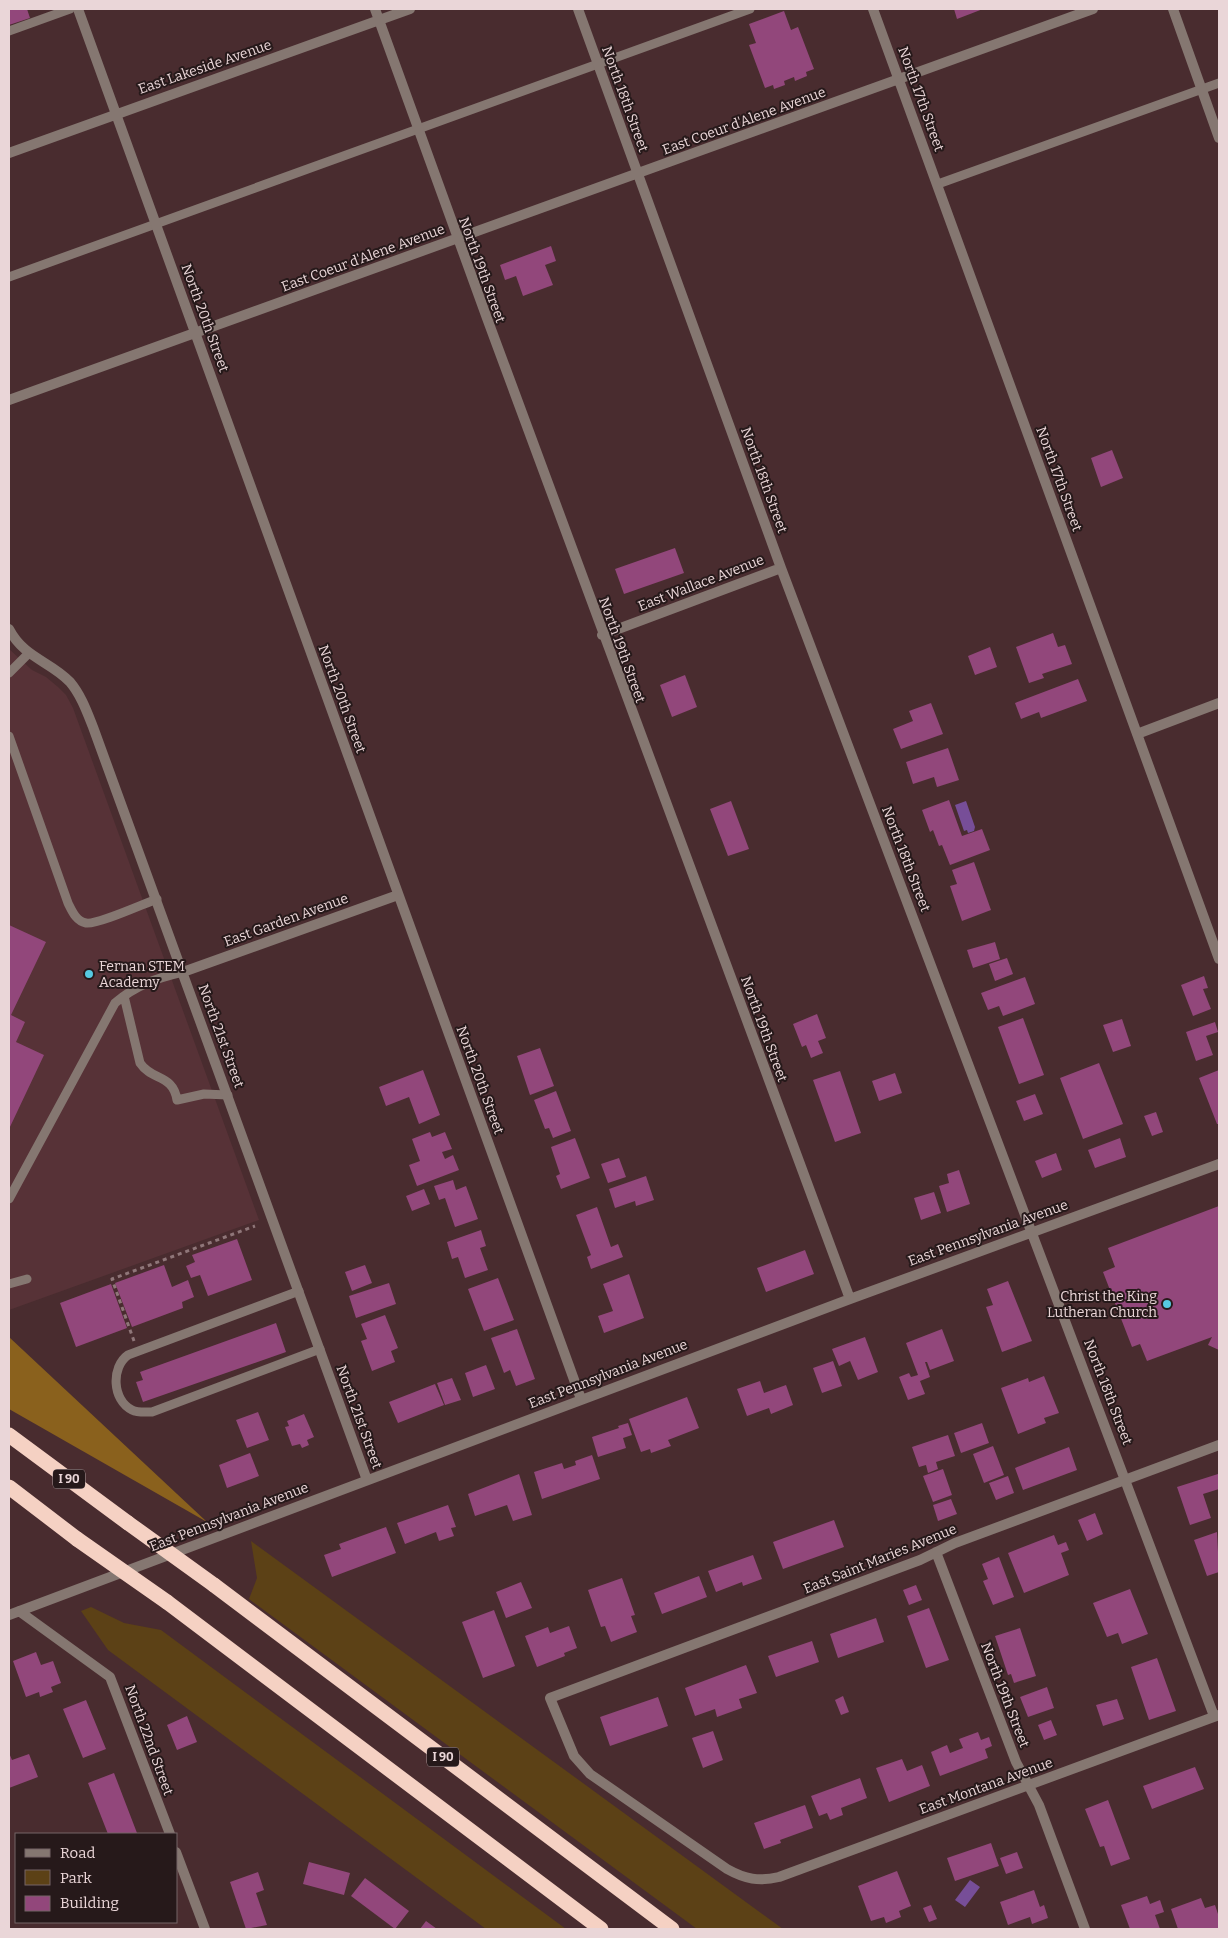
<svg xmlns="http://www.w3.org/2000/svg" width="1228" height="1938" viewBox="0 0 1228 1938" font-family="Bitter,serif">
<style>
.built{fill:#573237}
.green{fill:#5c4116}
.forest{fill:#8a611d}
.water{fill:#774e98}
.building{fill:#92477b}
.lines{fill:none;stroke-linecap:round;stroke-linejoin:round}
.path{stroke:#8f7679;stroke-width:3;stroke-dasharray:4 4;stroke-linecap:butt}
.lane{stroke:#857771;stroke-width:9}
.street{stroke:#857771;stroke-width:10}
.highway{stroke:#f5d1c3;stroke-width:15}
.highway-bridge{stroke:#f5d1c3;stroke-width:15}
.poi-dot{fill:#56c9e1;stroke:#26191a;stroke-width:2}
.labels{text-anchor:middle;dominant-baseline:central;stroke-width:4;stroke-linejoin:round;paint-order:stroke}
.shield{fill:#26191a;stroke:#af9d9f;stroke-width:1}
.shield-label{font-size:12px;font-weight:bold;fill:#ead6d8}
.street-label{font-size:14px;fill:#ead6d8;stroke:#26191a}
.poi-label{font-size:14px;fill:#ead6d8;stroke:#26191a;text-anchor:start}
</style>
<rect width="100%" height="100%" fill="#492c2f"/>
<!-- built -->
<path class="built" d="M9 649 32 670 46 677 58 687 66 695 73 708 259 1220 9 1310Z"/>
<!-- green -->
<path class="green" d="M251 1541 783 1929H697L249 1599 257 1578Z
M91 1607 124 1623 161 1630 566 1929H486L108 1650 81 1611Z"/>
<!-- forest -->
<path class="forest" d="M9 1337 207 1522 9 1409Z"/>
<!-- water -->
<path class="water" d="M966 801 975 827 974 831 968 833 967 830 964 831 955 805Z
M970 1880 980 1887 965 1907 955 1900Z"/>
<!-- building -->
<path class="building" d="M9 9H27L30 18 9 25Z
M954 9H983L957 19Z
M784 11 791 30 798 27 814 69 806 72 807 76 795 81 794 77 784 81 785 85 774 89 773 85 765 88 749 45 756 43 749 24Z
M551 246 556 261 545 265 553 285 523 296 516 276 505 280 500 265Z
M1112 450 1123 478 1101 487 1091 458Z
M675 548 684 573 624 594 615 569Z
M1053 633 1058 647 1065 645 1072 664 1042 674 1044 678 1029 683 1016 647Z
M990 647 997 667 975 675 968 656Z
M685 675 697 707 672 717 660 685Z
M1078 679 1087 701 1041 718 1039 712 1021 719 1015 703Z
M931 703 943 734 901 749 893 729 913 721 909 711Z
M948 748 959 780 937 787 934 777 913 784 906 762Z
M949 800 962 836 982 829 990 850 950 865 942 845 939 846 933 830 930 832 922 810Z
M731 801 749 849 728 856 710 809Z
M974 862 991 910 962 921 950 886 957 884 952 870Z
M9 925 46 942 11 1015 25 1022 16 1042 44 1055 9 1129Z
M995 942 1000 959 973 968 967 950Z
M1007 958 1013 974 995 981 989 964Z
M1204 976 1208 988 1203 989 1211 1009 1193 1016 1181 985Z
M1025 977 1035 1004 1003 1016 999 1006 988 1010 981 993Z
M817 1014 826 1038 818 1041 823 1053 811 1058 806 1045 802 1047 793 1024Z
M1023 1018 1044 1075 1019 1084 998 1027Z
M1122 1019 1131 1046 1113 1052 1103 1025Z
M1215 1022 1218 1032 1206 1036 1213 1055 1196 1061 1186 1032Z
M540 1048 554 1086 530 1095 517 1056Z
M1099 1063 1123 1124 1083 1139 1060 1078Z
M423 1070 440 1115 419 1124 409 1097 386 1106 379 1087Z
M1219 1070V1124H1217L1199 1078Z
M840 1071 861 1133 835 1142 813 1080Z
M895 1073 902 1093 879 1101 872 1081Z
M556 1091 571 1131 553 1138 549 1128 545 1129 534 1100Z
M1035 1094 1043 1114 1024 1121 1016 1101Z
M1156 1112 1163 1132 1152 1136 1144 1116Z
M430 1132 432 1137 445 1132 452 1149 442 1152 445 1159 453 1155 459 1170 417 1186 409 1165 420 1161 412 1139Z
M575 1138 590 1178 561 1189 556 1176 560 1174 551 1147Z
M1120 1138 1126 1157 1095 1168 1088 1150Z
M1056 1153 1062 1170 1042 1178 1035 1161Z
M619 1158 626 1177 608 1183 601 1164Z
M959 1170 970 1204 947 1212 939 1186 949 1183 947 1174Z
M646 1176 654 1200 636 1206 635 1201 615 1208 609 1189Z
M453 1180 456 1190 466 1186 478 1219 455 1227 445 1198 439 1200 434 1186Z
M424 1189 430 1204 412 1211 406 1196Z
M934 1192 941 1213 921 1220 914 1198Z
M1219 1206V1350L1208 1345 1212 1337 1147 1361 1140 1344 1132 1347 1103 1272 1115 1267 1108 1248Z
M597 1207 611 1247 618 1244 623 1257 591 1269 587 1257 591 1255 576 1215Z
M481 1230 486 1246 480 1248 488 1270 465 1278 458 1257 452 1259 447 1242Z
M237 1239 252 1280 208 1296 200 1275 191 1278 186 1266 195 1262 192 1255Z
M805 1250 814 1274 766 1292 757 1268Z
M164 1265 172 1287 188 1280 194 1297 182 1302 183 1308 132 1327 115 1283Z
M365 1265 372 1283 352 1291 345 1272Z
M629 1274 644 1318 604 1333 598 1316 613 1311 603 1284Z
M498 1278 514 1320 484 1331 468 1289Z
M1008 1281 1032 1341 1002 1352 986 1307 993 1305 987 1289Z
M389 1283 396 1304 356 1318 349 1296Z
M111 1284 127 1328 76 1347 60 1303Z
M385 1315 398 1348 391 1351 395 1362 372 1371 361 1341 367 1339 361 1324Z
M276 1323 286 1352 143 1402 136 1382 143 1380 140 1372Z
M517 1329 535 1379 516 1386 510 1370 504 1373 491 1338Z
M942 1329 954 1361 930 1370 927 1362H925L930 1377 920 1381 925 1394 908 1400 899 1377 909 1373 911 1377 918 1375 906 1343Z
M865 1337 878 1372 858 1380 850 1361 839 1366 832 1349Z
M833 1361 842 1386 822 1393 813 1368Z
M486 1365 495 1389 473 1397 465 1373Z
M1044 1376 1059 1413 1044 1418 1046 1423 1018 1434 1001 1388 1028 1378 1029 1382Z
M452 1378 461 1400 445 1405 437 1383Z
M760 1381 764 1393 786 1385 793 1405 771 1414 769 1408 747 1416 737 1389Z
M435 1384 444 1405 398 1423 389 1402Z
M687 1397 699 1428 668 1440 671 1446 651 1453 650 1449 641 1452 629 1419Z
M258 1412 269 1440 247 1448 236 1420Z
M304 1414 314 1437 307 1440 309 1445 302 1448 300 1444 292 1446 285 1427 289 1426 287 1421Z
M628 1423 632 1435 623 1438 626 1448 598 1457 592 1437 619 1428 618 1426Z
M982 1423 989 1443 961 1453 954 1433Z
M948 1435 955 1456 936 1462 938 1469 928 1473 926 1465 919 1467 912 1447Z
M993 1446 1004 1475 984 1483 973 1454Z
M1069 1447 1077 1470 1023 1490 1015 1468Z
M250 1453 259 1476 227 1488 219 1465Z
M592 1455 600 1479 542 1499 534 1472 562 1463 564 1469 576 1465 575 1461Z
M943 1469 952 1495 933 1502 923 1476Z
M519 1474 532 1515 513 1521 507 1505 475 1516 468 1494Z
M1218 1474 1219 1489 1203 1494 1211 1518 1190 1525 1177 1487Z
M1008 1476 1014 1493 996 1500 989 1483Z
M951 1499 957 1514 938 1521 933 1505Z
M448 1505 456 1527 451 1528 454 1536 439 1541 436 1532 405 1544 397 1523Z
M1095 1513 1103 1534 1087 1541 1078 1520Z
M834 1520 844 1547 783 1569 773 1542Z
M386 1527 396 1553 332 1577 324 1555 341 1549 339 1544Z
M1217 1532 1219 1572 1207 1576 1194 1540Z
M1054 1535 1058 1545 1066 1542 1069 1550 1061 1553 1069 1575 1024 1593 1008 1553Z
M753 1555 762 1579 743 1586 742 1582 716 1592 708 1571Z
M999 1557 1014 1597 993 1605 983 1581 988 1579 982 1564Z
M699 1576 707 1597 662 1614 654 1593Z
M622 1578 635 1615 631 1616 637 1632 611 1642 605 1626 601 1627 588 1590Z
M521 1582 532 1608 506 1618 496 1592Z
M916 1585 922 1600 909 1605 903 1590Z
M1130 1589 1148 1634 1122 1644 1118 1633 1107 1637 1093 1603Z
M929 1608 949 1660 926 1668 907 1616Z
M494 1610 515 1666 483 1678 462 1622Z
M876 1618 884 1642 838 1658 830 1634Z
M569 1626 577 1648 564 1653 565 1656 537 1667 525 1636 548 1627 550 1633Z
M1020 1628 1036 1676 1014 1683 1011 1674 1008 1675 995 1636Z
M812 1641 819 1662 776 1677 768 1656Z
M36 1652 41 1665 53 1661 61 1683 51 1687 53 1692 40 1697 39 1692 26 1697 13 1661Z
M1157 1658 1176 1711 1149 1720 1131 1667Z
M746 1665 757 1693 739 1699 742 1708 717 1717 715 1709 695 1716 685 1688Z
M1047 1687 1054 1708 1028 1717 1020 1697Z
M843 1696 849 1712 841 1715 835 1700Z
M658 1697 668 1726 610 1746 600 1717Z
M1117 1699 1124 1719 1103 1726 1096 1705Z
M86 1700 106 1749 83 1758 63 1709Z
M187 1716 197 1742 177 1750 167 1725Z
M1051 1720 1057 1735 1044 1740 1038 1725Z
M713 1731 723 1760 703 1768 692 1738Z
M978 1732 981 1740 989 1737 992 1746 985 1749 988 1758 940 1776 931 1752 947 1745 950 1753 963 1748 959 1739Z
M9 1753 12 1760 29 1754 38 1777 9 1788Z
M902 1759 907 1771 922 1765 930 1786 889 1802 876 1768Z
M1195 1767 1204 1789 1152 1809 1143 1786Z
M114 1773 137 1833 133 1834H108L88 1783Z
M860 1778 867 1798 841 1808 843 1815 830 1820 827 1813 819 1816 811 1796Z
M1108 1800 1130 1859 1111 1866 1104 1846 1100 1847 1085 1809Z
M805 1805 813 1828 780 1840 781 1843 764 1849 754 1823Z
M991 1843 999 1866 955 1881 947 1858Z
M1017 1852 1023 1868 1006 1874 1000 1858Z
M309 1862 350 1873 344 1895 303 1884Z
M897 1871 911 1906 899 1911 901 1917 886 1923 884 1917 871 1921 858 1886Z
M258 1872 264 1890 256 1893 267 1925 246 1929 230 1882Z
M365 1878 409 1911 395 1929 351 1896Z
M1034 1890 1040 1907 1044 1905 1048 1918 1032 1924 1030 1917 1008 1925 1000 1902Z
M1147 1896 1150 1904 1160 1900 1164 1912 1155 1915 1160 1929H1130L1121 1905Z
M1201 1898 1205 1908 1215 1905 1219 1917V1929H1178L1171 1909Z
M931 1905 937 1919 929 1922 923 1908Z
M426 1921 437 1929H420Z"/>
<g class="lines">
<!-- path -->
<path class="path" d="M134 1341 112 1279 255 1226"/>
<!-- lane -->
<path class="lane" d="M9 31 70 9
M938 184 1219 83
M9 277 750 9
M9 673 28 654
M9 736 68 903C72 911 76 921 86 923 97 925 143 904 157 899
M124 996 140 1063C152 1081 173 1074 177 1100L204 1094 228 1095
M9 1199 115 1003C136 985 157 978 183 972
M9 1284 27 1279
M299 1291 128 1355C111 1367 112 1400 132 1410 138 1413 145 1412 152 1412L320 1349"/>
<!-- street -->
<path class="street" d="M78 9 581 1399
M375 9C530 440 689 869 850 1299
M578 9 781 568 1214 1716
M873 9 1219 959
M1173 9 1219 138
M9 153 410 9
M9 400 1093 9
M9 629C24 658 50 661 70 682 81 695 87 712 93 727L367 1480
M602 635 781 568
M1137 734 1219 703
M183 972 398 895
M1219 1445 955 1543 920 1560 550 1698 574 1756 590 1774 727 1869C745 1879 759 1882 779 1877L1219 1715
M936 1552 1016 1762 1039 1805 1085 1929
M19 1611 110 1677 170 1834
M9 1615 850 1299 1219 1164
M176 1852 205 1929"/>
<!-- highway -->
<path class="highway" d="M9 1435 128 1523
M9 1487 77 1539
M214 1585 672 1929
M167 1602 601 1929"/>
<!-- highway-bridge -->
<path class="highway-bridge" d="M128 1523 214 1585
M77 1539 167 1602"/>
</g>
<!-- markers -->
<g class="poi-dot">
<circle cx="89" cy="974" r="5"/>
<circle cx="1167" cy="1304" r="5"/>
</g>
<g class="labels">
<!-- shield labels -->
<g class="shield">
<rect x="53" y="1469.5" width="32" height="19" rx="4"/>
<rect x="427" y="1747.5" width="32" height="19" rx="4"/>
</g>
<g class="shield-label">
<text x="69" y="1479">I 90</text>
<text x="443" y="1757">I 90</text>
</g>
<!-- street labels -->
<g class="street-label">
<text transform="translate(205 67) rotate(-19)">East Lakeside Avenue</text>
<text transform="translate(625 99) rotate(70)">North 18th Street</text>
<text transform="translate(921 99) rotate(70)">North 17th Street</text>
<text transform="translate(744 121) rotate(-20)">East Coeur d'Alene Avenue</text>
<text transform="translate(363 258) rotate(-20)">East Coeur d'Alene Avenue</text>
<text transform="translate(482 270) rotate(70)">North 19th Street</text>
<text transform="translate(205 318) rotate(70)">North 20th Street</text>
<text transform="translate(1059 479) rotate(70)">North 17th Street</text>
<text transform="translate(764 480) rotate(70)">North 18th Street</text>
<text transform="translate(701 583) rotate(-21)">East Wallace Avenue</text>
<text transform="translate(622 650) rotate(70)">North 19th Street</text>
<text transform="translate(342 699) rotate(70)">North 20th Street</text>
<text transform="translate(906 859) rotate(69)">North 18th Street</text>
<text transform="translate(286 920) rotate(-20)">East Garden Avenue</text>
<text transform="translate(764 1029) rotate(70)">North 19th Street</text>
<text transform="translate(221 1036) rotate(70)">North 21st Street</text>
<text transform="translate(480 1080) rotate(70)">North 20th Street</text>
<text transform="translate(988 1233) rotate(-20)">East Pennsylvania Avenue</text>
<text transform="translate(608 1374) rotate(-21)">East Pennsylvania Avenue</text>
<text transform="translate(1108 1392) rotate(69)">North 18th Street</text>
<text transform="translate(359 1417) rotate(70)">North 21st Street</text>
<text transform="translate(229 1517) rotate(-21)">East Pennsylvania Avenue</text>
<text transform="translate(880 1559) rotate(-22)">East Saint Maries Avenue</text>
<text transform="translate(1005 1695) rotate(69)">North 19th Street</text>
<text transform="translate(149 1740) rotate(70)">North 22nd Street</text>
<text transform="translate(986 1786) rotate(-20)">East Montana Avenue</text>
</g>
<!-- poi labels -->
<g class="poi-label">
<text x="99" y="966">Fernan STEM<tspan x="99" dy="16">Academy</tspan></text>
<text x="1157" y="1296" text-anchor="end">Christ the King<tspan x="1157" dy="16">Lutheran Church</tspan></text>
</g>
</g>
<!-- border -->
<rect width="1228" height="1938" fill="none" stroke="#ead6d8" stroke-width="20"/>
<!-- legend -->
<rect x="15" y="1833" width="162" height="90" fill="#26191a" stroke="#746566"/>
<rect x="25" y="1849" width="25" height="8" fill="#857771" stroke="#746566"/>
<text x="60" y="1858" font-size="15" fill="#ead6d8">Road</text>
<rect x="25" y="1870" width="25" height="15" fill="#5c4116" stroke="#746566"/>
<text x="60" y="1883" font-size="15" fill="#ead6d8">Park</text>
<rect x="25" y="1896" width="25" height="15" fill="#92477b" stroke="#746566"/>
<text x="60" y="1908" font-size="15" fill="#ead6d8">Building</text>
</svg>
